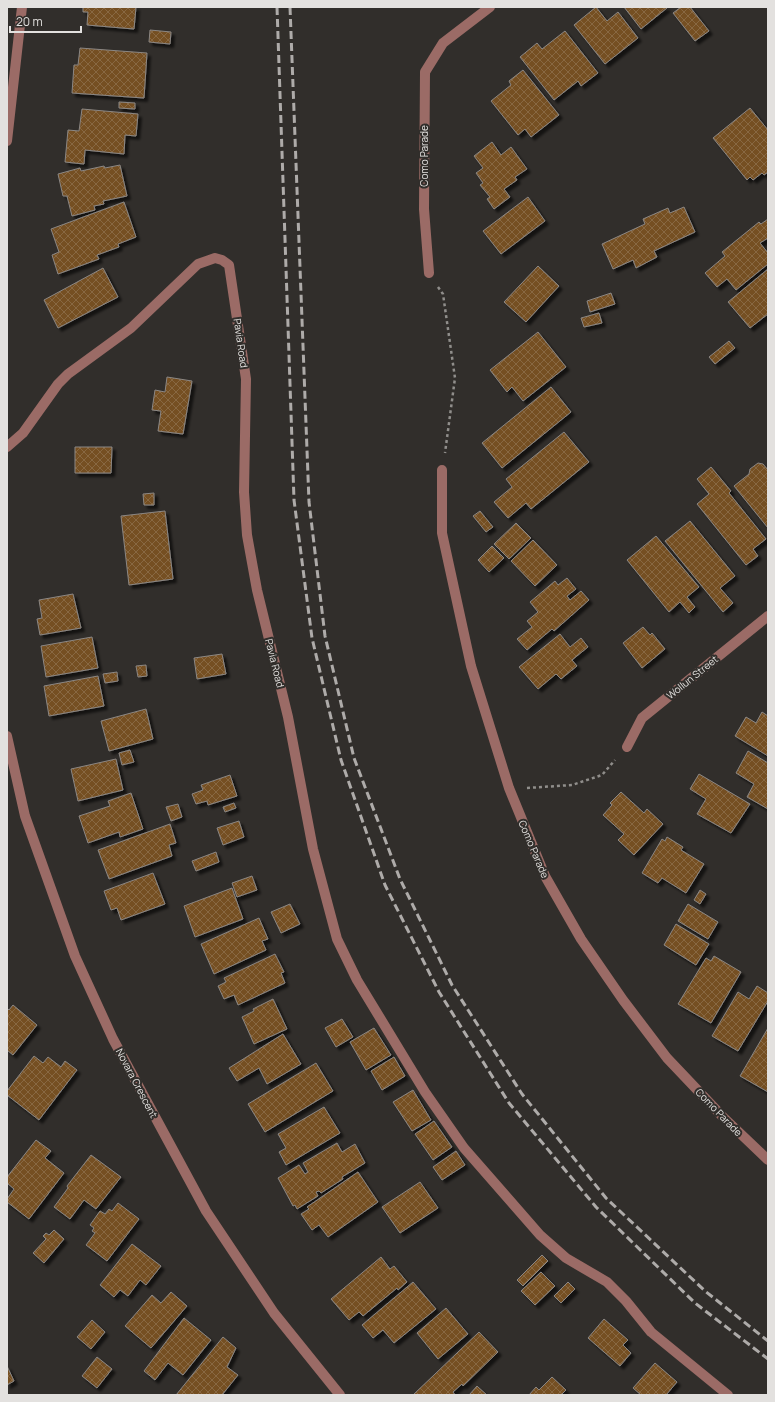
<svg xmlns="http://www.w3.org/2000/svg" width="775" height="1402" viewBox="0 0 775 1402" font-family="Manrope,sans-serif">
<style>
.building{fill:url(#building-cross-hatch);stroke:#8b8784;filter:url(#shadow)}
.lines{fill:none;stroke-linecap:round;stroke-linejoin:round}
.path{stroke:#908e8b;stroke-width:2.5;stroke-dasharray:3 3;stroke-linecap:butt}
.minor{stroke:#9b6b66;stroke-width:10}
.rail{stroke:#aeaba9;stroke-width:3;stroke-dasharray:8 4;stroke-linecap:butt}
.labels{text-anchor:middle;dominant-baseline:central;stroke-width:4;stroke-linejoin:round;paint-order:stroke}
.street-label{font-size:10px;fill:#e3e1df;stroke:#312e2b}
</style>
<defs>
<pattern id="building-cross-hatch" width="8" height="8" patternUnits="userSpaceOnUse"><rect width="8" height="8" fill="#754f23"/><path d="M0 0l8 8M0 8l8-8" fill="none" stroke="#886842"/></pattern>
<filter id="shadow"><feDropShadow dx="3.5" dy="3.5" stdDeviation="1" flood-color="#0009"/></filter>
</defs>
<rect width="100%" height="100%" fill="#312e2b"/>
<!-- building -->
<path class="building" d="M83 7H136L134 29 87 25 88 12H83Z
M596 7 607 21 618 12 638 38 605 64 574 25Z
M624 7H666L667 8 641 29Z
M681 7H690L709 31 695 41 673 13Z
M150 30 171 32 170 44 149 42Z
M565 31 598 73 581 86 578 81 554 100 520 57 537 43 542 49Z
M80 48 147 53 144 98 72 93 74 65H78Z
M523 70 559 115 531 137 525 129 518 135 491 101 511 85 509 81Z
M119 102 135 103V109L119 108Z
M750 108 768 130V172L764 175 762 173 753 180 750 177 747 180 713 138Z
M82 109 138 114 136 136 125 135 124 154 85 150 84 164 65 162 68 130 79 131Z
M492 142 501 155 511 147 527 169 515 177 517 180 504 189 510 197 494 209 487 199 490 197 480 185 483 183 476 173 483 168 474 156Z
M120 165 127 196 103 201 104 204 94 206 95 210 72 216 67 196H63L58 174 80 168 81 171 104 166 105 168Z
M528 197 545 221 501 254 483 231Z
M124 202 136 237 118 244 119 247 97 255 99 259 58 274 52 255 59 252 51 229Z
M684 207 695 232 654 251 657 257 636 268 633 260 613 269 602 244 645 224 643 219 668 208 670 213Z
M768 219V238L760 243 768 253V264L736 290 727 279 717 287 705 273 725 256 722 252 759 222 761 224Z
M538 266 559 286 526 322 504 302Z
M103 268 118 297 58 328 44 300Z
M768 269V314L750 328 728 302Z
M611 293 615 304 590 312 587 301Z
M599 313 602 323 584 327 581 318Z
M538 332 566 367 523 401 512 387 507 392 490 370Z
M729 341 735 348 715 364 709 357Z
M167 377 192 381 183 434 158 431 161 411 152 410 155 390 165 392Z
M551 387 571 412 502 468 482 443Z
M564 432 589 462 531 509 526 503 508 518 494 502 512 487 506 479Z
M75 447H112L111 473H75Z
M758 463 763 464 768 470V528L734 486 749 474 750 469Z
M711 467 731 491 729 493 766 539 753 549 758 556 746 565 697 504 709 494 697 479Z
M154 493V505H144L143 494Z
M165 511 173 579 129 585 121 516Z
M480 511 493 527 486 532 473 516Z
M690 521 735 576 720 588 733 603 723 612 665 541Z
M516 523 531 538 509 559 494 544Z
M656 536 699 587 687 597 695 607 689 613 680 602 669 612 627 560Z
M533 540 557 565 535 586 511 561Z
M492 546 504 558 489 572 478 560Z
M567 578 576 589 567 596 570 600 581 591 589 600 554 631 552 629 527 650 517 639 532 627 527 621 538 612 530 602 555 581 558 585Z
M73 594 81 628 40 635 37 619 42 618 39 600Z
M643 627 650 635 652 633 665 649 642 668 623 643Z
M560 634 570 647 581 638 588 647 572 660 577 666 561 679 556 674 538 689 519 667Z
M92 637 98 668 46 677 41 646Z
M222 654 226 674 197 679 194 658Z
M146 665 147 676 138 677 136 666Z
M117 672 118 681 105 683 103 674Z
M98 676 104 706 49 716 44 686Z
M146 709 153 739 109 751 101 721Z
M762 712 768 716V756L735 736 746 717 756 723Z
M130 750 134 762 122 765 119 753Z
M748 751 768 763V809L747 797 754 784 736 773Z
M116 759 123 790 78 801 71 769Z
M699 774 750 804 731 833 697 814 706 799 690 789Z
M230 775 237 796 208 805 207 801 196 804 192 794 203 790 201 785Z
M621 792 644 813 647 809 663 824 634 855 618 840 624 834 603 815 612 805 610 803Z
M131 793 143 829 120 837 119 832 88 843 79 816 110 806 108 801Z
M234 803 236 808 225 812 223 807Z
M178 804 182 817 171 821 166 807Z
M239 821 244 837 223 845 217 828Z
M170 824 176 843 169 845 172 856 109 879 98 850Z
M667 837 683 847 681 850 704 864 686 893 662 878 658 883 642 873 662 839 665 841Z
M216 852 219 862 196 871 192 861Z
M153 873 165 904 121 920 117 908 111 910 104 891Z
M252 876 257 890 237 897 232 883Z
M232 888 243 919 195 937 184 906Z
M700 890 706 894 700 904 694 900Z
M290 904 300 924 281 933 271 912Z
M688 904 718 922 708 939 678 921Z
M259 918 268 939 262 941 266 950 214 974 201 944Z
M676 924 709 944 696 965 664 945Z
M275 954 284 972 281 973 285 983 238 1005 234 995 224 999 218 986 226 982 224 978Z
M714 956 741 972 711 1023 678 1004 706 958 711 961Z
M757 986 768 993V1001L738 1051 712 1036 738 992 749 999Z
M273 999 287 1029 254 1044 242 1017 254 1011 253 1009Z
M13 1005 37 1025 13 1055 7 1050V1008L9 1010Z
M342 1019 353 1037 336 1047 325 1028Z
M374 1028 391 1055 366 1070 350 1042Z
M768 1028V1092L740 1076Z
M283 1034 301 1064 267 1084 259 1068 237 1081 229 1068Z
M34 1056 43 1063 48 1057 61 1067 65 1061 77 1070 39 1120 7 1095V1091Z
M394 1057 405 1076 382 1090 371 1071Z
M316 1063 333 1091 265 1132 248 1104Z
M413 1090 431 1120 412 1131 393 1102Z
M324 1107 340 1133 286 1165 279 1152 286 1148 278 1134Z
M434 1121 452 1147 433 1160 415 1134Z
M36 1140 51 1151 45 1158 64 1173 29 1219 7 1202V1199L14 1189 7 1183V1177Z
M337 1143 342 1152 355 1144 365 1163 342 1177 343 1179 321 1193 319 1191 316 1192 318 1196 297 1209 295 1205 293 1206 278 1178 299 1165 305 1174 308 1172 303 1163Z
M456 1151 465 1165 442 1180 433 1167Z
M91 1155 121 1177 96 1209 84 1200 70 1219 54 1207 68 1188 67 1186Z
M358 1172 378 1202 328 1237 319 1225 312 1230 301 1214 309 1209 307 1207Z
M420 1182 438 1208 400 1233 382 1207Z
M118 1203 139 1219 107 1261 86 1245 95 1233 92 1231 94 1228 90 1225 100 1211 105 1214 109 1209 112 1211Z
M54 1230 64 1239 44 1263 33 1253 46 1239 43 1236 46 1233 49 1235Z
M132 1244 161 1266 146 1285 140 1280 128 1296 120 1290 114 1297 100 1285Z
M542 1255 548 1261 523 1286 517 1280Z
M381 1257 390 1269 394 1266 407 1282 398 1290 397 1288 363 1316 359 1312 349 1320 331 1299Z
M541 1272 555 1286 535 1305 521 1291Z
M413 1282 436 1309 394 1343 383 1330 373 1338 362 1325Z
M568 1282 575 1289 561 1303 554 1296Z
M171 1292 187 1306 151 1348 125 1326 152 1295 161 1303Z
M446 1308 468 1334 438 1359 417 1333Z
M184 1318 211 1340 183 1375 168 1363 155 1380 144 1371Z
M604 1319 628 1340 623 1345 631 1353 620 1366 588 1338Z
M92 1320 105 1332 91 1349 77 1337Z
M479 1332 498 1352 463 1386 462 1384 453 1392 455 1395H413Z
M223 1337 236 1348 227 1367 238 1375 222 1395H176Z
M97 1357 112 1369 97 1388 82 1376Z
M655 1363 677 1382 666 1395H641L633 1388Z
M7 1366 14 1381 7 1385Z
M552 1377 566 1390 561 1395H529L536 1387 539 1390Z
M477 1386 478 1387 487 1395H469Z"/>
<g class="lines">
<!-- path -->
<path class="path" d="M438 287 443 294 455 378 445 453
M527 788 572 785 602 775 615 760"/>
<!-- minor -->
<path class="minor" d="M7 141 22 7
M429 273 424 209 425 72 443 43 490 7
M7 447 23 433 58 384 68 374 131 328 198 264 215 258 222 260 229 265 246 379 244 492 247 535 257 590 288 717 313 849 337 939 357 980 425 1092 464 1148 540 1235 566 1258 607 1282 626 1301 651 1332 728 1395
M442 470V533L471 666 509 788 545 876 581 939 623 1000 667 1058 723 1117 768 1160
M7 736 25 816 75 956 113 1039 206 1211 274 1313 340 1395
M627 747 642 718 768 616"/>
<!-- rail -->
<path class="rail" d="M277 7 294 500 312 638 341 760 385 885 439 992 509 1103 596 1207 695 1303 768 1359
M290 7 309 502 325 636 354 758 400 879 452 985 522 1094 606 1198 705 1291 768 1341"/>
</g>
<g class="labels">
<!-- street labels -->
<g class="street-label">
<text transform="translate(424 156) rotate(-90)">Como Parade</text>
<text transform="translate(241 343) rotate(82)">Pavia Road</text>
<text transform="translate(275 663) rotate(76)">Pavia Road</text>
<text transform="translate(692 677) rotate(-39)">Wollun Street</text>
<text transform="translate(534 849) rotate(67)">Como Parade</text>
<text transform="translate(137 1083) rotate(62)">Novara Crescent</text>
<text transform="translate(719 1112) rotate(46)">Como Parade</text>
</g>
</g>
<!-- border -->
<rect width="775" height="1402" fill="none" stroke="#e3e1df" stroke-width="16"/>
<!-- scale -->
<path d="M10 26v6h71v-6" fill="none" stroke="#e3e1df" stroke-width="2"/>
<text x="16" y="26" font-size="12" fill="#e3e1df" stroke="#312e2b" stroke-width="3" paint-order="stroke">20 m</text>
</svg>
